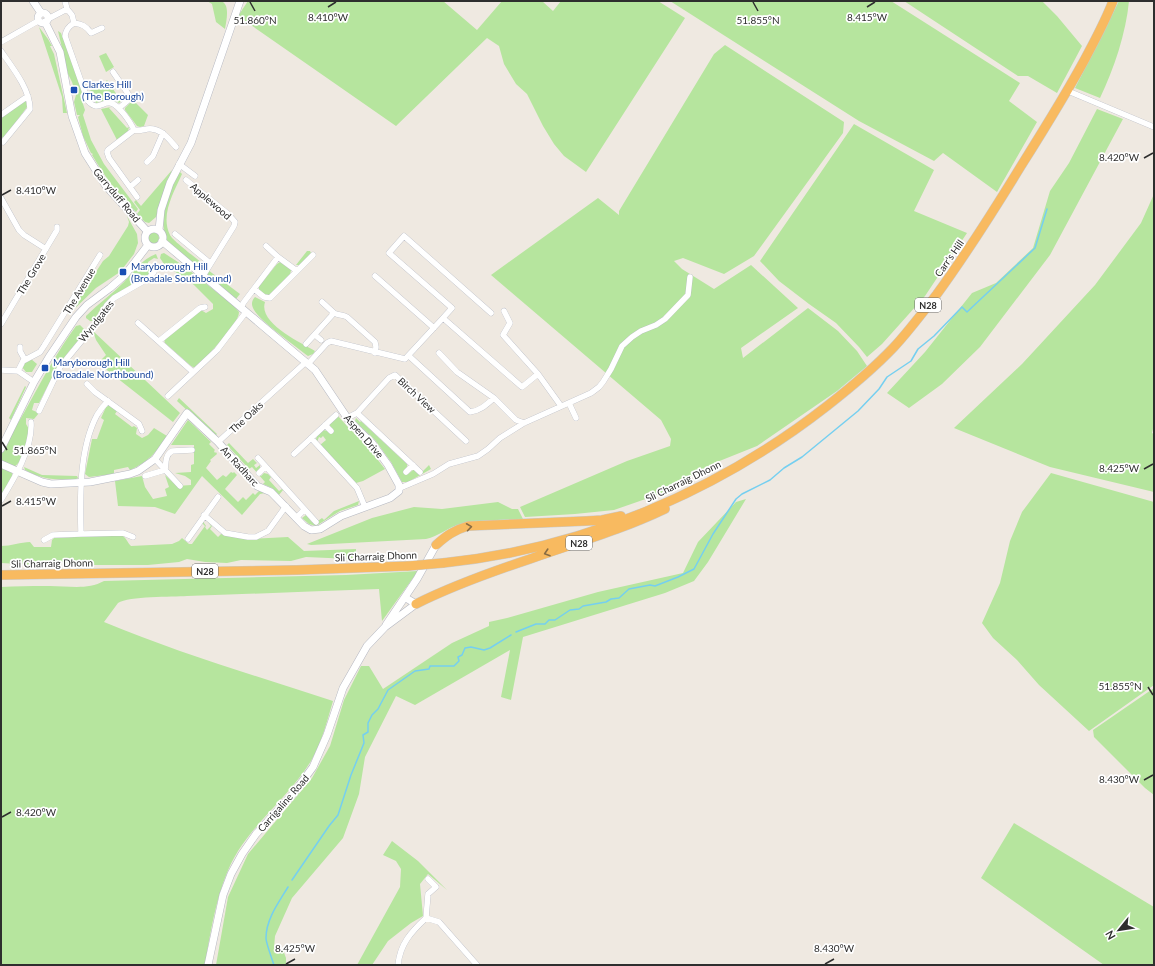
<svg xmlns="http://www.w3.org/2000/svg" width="1155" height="966" viewBox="0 0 1155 966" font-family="Lato,sans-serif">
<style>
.green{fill:#b6e59e}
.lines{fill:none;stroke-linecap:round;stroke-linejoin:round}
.stream{stroke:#75cff0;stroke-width:1.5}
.minor-casing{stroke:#b4b7c1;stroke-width:6}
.tertiary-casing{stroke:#b4b7c1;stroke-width:8}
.secondary-casing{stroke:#b4b7c1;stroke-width:8}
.trunk-casing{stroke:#c9c9c9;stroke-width:10}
.minor{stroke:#fff;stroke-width:5.5}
.tertiary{stroke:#fff;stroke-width:7}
.secondary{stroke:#fff;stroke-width:7}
.trunk{stroke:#f8ba60;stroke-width:9}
.trunk-bridge-casing{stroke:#c9c9c9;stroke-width:10;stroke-linecap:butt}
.trunk-bridge{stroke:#f8ba60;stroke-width:9}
.oneway{stroke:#896d44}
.ticks{fill:none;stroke:#2e2e2e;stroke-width:1.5}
.transit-dot{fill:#1a4fb4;stroke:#fff;stroke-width:1.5}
.labels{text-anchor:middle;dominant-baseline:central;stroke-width:3.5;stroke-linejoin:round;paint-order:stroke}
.shield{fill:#fff;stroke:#6d6d6d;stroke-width:1}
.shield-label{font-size:9px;font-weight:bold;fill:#2e2e2e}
.transit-label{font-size:10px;fill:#164399;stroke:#fff;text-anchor:start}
.street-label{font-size:10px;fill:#2e2e2e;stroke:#fff}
.ticks-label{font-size:10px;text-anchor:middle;fill:#2e2e2e;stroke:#fff;stroke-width:3.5;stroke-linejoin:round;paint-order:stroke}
</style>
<rect width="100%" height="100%" fill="#efe9e1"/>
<!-- green -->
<path class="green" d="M207 1C211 1 220 0 223 2 230 7 226 22 225 29L216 22 212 4Z
M248 1H443L477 30 502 1H542L553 11 561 1H658L685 18 586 172 564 156 554 144 543 126 527 94 516 84 504 64 499 46 487 38 396 126 238 16Z
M670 1H891L1020 83 1009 101 1037 122 997 192 943 153 934 161 859 121Z
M904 1H1042L1057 16 1082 46 1057 93 1028 76H1018Z
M1119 1H1129C1126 33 1114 69 1100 98L1075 88Z
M39 27 48 39 52 46H50L54 54 67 113H63L62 97Z
M58 31 61 33 83 92 80 95 85 110 83 115 91 140 104 164 138 209 136 212C118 196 104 175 92 155L93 154 91 153 83 136 78 117 80 115H77L74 102 76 95 72 82 68 74Z
M725 45 844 122 843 133 754 256 724 274 683 258 674 261 682 269 714 289 751 265 798 308 741 348 743 358 808 308 838 331 857 351 867 366 837 391 757 446 717 462 660 494 614 510 575 514 525 517 520 507 627 461 670 446 671 439 661 420 491 275 598 198 619 215V211L714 54Z
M106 53 114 67 106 72 99 56Z
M107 80 121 101 119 103 111 99 96 103 90 95 89 91 103 85Z
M133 100 148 115 144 126 140 127 137 126 125 110V108Z
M26 101 27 107 4 138 1 137V118L23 102Z
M111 107 109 108 127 128 129 127 128 131 117 140 101 109Z
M1097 109 1123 119 1050 255 980 347 942 384 909 408 887 393 925 352 972 293 996 283 1033 248 1050 191 1069 163Z
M854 124 934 170 914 211 967 233 925 296 882 344 867 357 859 347 836 323 809 304 779 281 760 261Z
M172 170 156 217 149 223 145 222 137 214 140 210 134 202 136 200 141 206Z
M178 170 182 174C174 192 160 215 170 235 172 240 196 258 202 263L198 269 166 243C166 235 163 228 163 221 162 204 172 186 178 170Z
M1154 194V425L1152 433 1154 434V492L1050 467 954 428 1022 364 1095 285 1141 223Z
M127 216 137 234 138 243 134 254 120 272 96 288 68 315 103 261 109 256 128 226 129 222Z
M147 238a6 6 0 1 1 12 0a6 6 0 1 1-12 0Z
M307 251H310L311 253 300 265H296Z
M164 253 184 266 234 306 239 312C239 325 205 358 195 368L191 366 165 343 164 339 201 310 206 313 213 309V304L194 285 164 264 160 258 161 254Z
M156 254 158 259 154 258 148 262V266L150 273 148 275 111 297 101 308 94 321H90L86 318V316C98 304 112 294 124 282 134 271 142 259 156 254Z
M280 262 291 270 290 275 269 295 267 296 259 291V286L277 264Z
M208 270 240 294 236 299 204 275Z
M255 297 265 302C258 323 300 342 315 351L313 354 308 356C296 346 258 320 253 308 251 304 252 300 255 297Z
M80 325 84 329 85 333 70 350 58 366 39 403H34L32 410 39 413 34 419 26 418V424L29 429C26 441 25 460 14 467L1 461C1 445 19 423 26 409 42 380 57 352 76 326Z
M93 331 180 413 173 422 98 363 106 355 96 340Z
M31 359 37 364 32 372H26L22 367 23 364Z
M25 386 26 387 11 420 9 418Z
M179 398 217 434 215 436 177 401Z
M108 406H111L117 411 115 414 132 427 134 426 137 428 136 434 142 438 148 435 154 428 167 436C156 453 148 462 130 470L128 467 114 470V474L89 477 85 474 92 439H97L104 420 101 418 106 407Z
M338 416 347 426 366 445 385 469 363 481 356 483 320 445 326 440 323 436 321 438 319 437 317 442 316 439 317 436 323 430 328 431 330 427V424Z
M356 418 360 422 361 421 407 464 408 474 413 470 423 471 429 465 431 469 408 482H402L391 462 375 440 355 421Z
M188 420 211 442 209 444 215 450 214 451 215 453 216 452 217 454 210 460 211 461 206 468 217 480 223 475 226 477 231 472 233 473 234 472 237 475 225 489 238 502 243 497 246 500 253 493 255 495 259 491 265 493 260 494 242 515 202 476 175 514 155 507 118 506 115 481 142 476 145 487 153 499 167 496 165 489 169 487 165 475 177 486 191 485V480L185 476 175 473 191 472V465L194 464V445H171Z
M229 443 248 463 253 459 257 463 254 465 256 468 260 465V468L257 472 261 476 264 473 268 474 271 477 269 480 279 491 282 489 283 490 279 495 272 488 263 484 265 482 252 467 249 469 227 445Z
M1 467 12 471V477L1 495Z
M24 467 42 475 77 476 78 478 76 479C57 480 42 480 25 470Z
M1051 473 1154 502V685L1089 731 1039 685 1017 660 993 638 982 623 1000 583 1010 541 1022 512Z
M746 499 708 562 694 581 665 593 523 637 511 700 501 697 510 650 415 705 396 696 365 757 359 794 343 838 292 898 275 936 274 948 283 950 286 958V965H216L228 897 248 854 312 778 330 746 344 700 361 666H369L383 689 452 643 489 626V622L507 618 598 592 683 573 698 542 736 502Z
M359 501 358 505 340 511 316 526 309 524 302 518 306 515 312 522 315 523 322 518 324 520 334 511Z
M498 502 512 509H518L523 519C504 520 478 520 460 524 447 528 439 536 426 539L311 545 307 544 372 518 414 507 442 509Z
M207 521 212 526 210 529 218 537 221 534 247 539 288 537 304 551 356 549V554L351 559 306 557 291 561 241 560 227 563 205 562 187 559 179 562 148 565H92L62 562 51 565H37L1 563V546C11 546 21 542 30 542L34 547H51L52 540 54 538 121 535C126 537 127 542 131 546L172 544 179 541 182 538 189 544H192L205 526 202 523 204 522V523L206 526 205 527 207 530 211 526Z
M418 571 382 621 379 589C315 591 251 594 187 596 172 597 129 596 118 603L104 622C178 653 257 676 333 701 327 721 322 742 311 761 291 794 259 818 238 851 218 883 211 929 205 965H1V587C16 586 30 586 45 586 65 585 86 591 104 581L346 575Z
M1154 688V795L1145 788 1094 737 1093 730Z
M1014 823 1154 907V965H1104L981 878Z
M392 841 418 861 447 890 428 874 420 884 423 916 411 923 388 941 372 965H357L400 887 401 869 396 861 383 855Z"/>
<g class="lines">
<!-- stream -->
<path class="stream" d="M516 632 536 624H545L549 620H555L570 610 579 609 583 606 606 602 611 599 619 598 629 589 650 585 655 586 678 577 694 569 713 534 736 499 742 494 770 480 784 468 802 457 858 411 879 389 887 377 911 361 918 349 934 336 962 307 967 312 1035 248 1047 209
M292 880 329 826 338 815 351 775 364 743 363 735 368 732V723L372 715 378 709 388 690 415 671 429 669 430 666H454L459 661 458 657 462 655 465 648 471 647 484 650 490 648 511 635
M274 965C272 959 266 943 266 938 266 919 279 902 288 887"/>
<defs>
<path id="minor" d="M65 1 67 9
M48 19 67 9 72 15 74 23C68 27 66 30 65 36L88 101C98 112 102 101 111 103 119 105 131 123 134 130 139 131 142 130 147 129 160 127 168 138 176 147
M74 23C82 24 86 26 91 33L102 28
M1 42 38 21
M1 51C12 67 30 89 30 109L3 142
M113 72 131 98 119 108
M1068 91 1154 127
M1 115 28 96
M134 130 108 150 107 152 109 158 137 197
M147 162 153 156 163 133
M179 164 195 176
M186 180 228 214 235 222 234 226 203 276
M130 187 138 180
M1 198 19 230 24 235 46 249
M175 234 210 263
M266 246 278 257
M297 271 313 255
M375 276 434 328
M322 302 334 313
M241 307 244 302 278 257 297 271 270 298 264 297 254 289
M504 311 510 323 503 335 538 374 561 406
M443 318 452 308 389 253 404 236 491 313
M138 323 193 372
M1 324 57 230V227
M315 335 321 340
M159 341 200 308 205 307
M306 344 334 313C339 316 342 314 347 317L375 342 376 347 375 353
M20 347V351L25 360
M439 353 457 372 494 398 516 420 524 423
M409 356 470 412C480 411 487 404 494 398
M308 364 327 343 331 341 405 359 443 318 522 387 538 374
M1 370 18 371 34 382
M18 371 23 361 40 352 44 346 100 255
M87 384 95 392 139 424 142 431
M168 396 217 350 246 312
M569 403 576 418
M39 411 60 367 97 322 107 305 114 298 149 278 154 272 155 266
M357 413 389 378 395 375 466 441
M347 418 357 413 420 472
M325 425 331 431
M311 438 357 488 365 507
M218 442 306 362
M294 454 336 415
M258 458 316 522
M155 459 180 486
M165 470C166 463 165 455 172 451L192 450
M406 472 413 465
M259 473 265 467
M145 476 165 470
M400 488 433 474 449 464 478 456 488 449 500 438 524 423 591 393 599 387 603 382 611 369 622 346 632 337 641 331 656 325 665 319 688 295 690 277
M1 500C14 479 33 448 31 422
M204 515 225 533 248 537H256L268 531 286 506
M296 518 304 510
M81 534C80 497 79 449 97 415 100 410 104 405 108 401
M188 539 218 497
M44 540 53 535 81 534 123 533 133 537
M426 918 439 922 477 965
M398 965C400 944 411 932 426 918L428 894 436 887 428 879"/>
<path id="tertiary" d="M33 1 41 13
M38 18a5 5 0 1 1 10 0a5 5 0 1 1-10 0Z
M45 22 60 52 72 116 85 153 106 186 147 231
M145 238a9 9 0 1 1 18 0a9 9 0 1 1-18 0Z
M159 230 161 210 170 183 191 143 240 1
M1 449 34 382 49 357 76 317 87 305 110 288 125 275 148 245
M1 464 42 482 51 484 90 482 130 474 138 471 155 459 187 413 218 442 257 486 271 492 304 526 311 530 320 529 341 516 390 498 399 491V485L388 465 372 443 350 422 315 370 162 241"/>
<path id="secondary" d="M386 625 417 579 436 545
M208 965 223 895 231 874 242 854 256 834 293 794 313 767 327 735 343 688 367 646 385 627 416 604 406 598"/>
<path id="trunk" d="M436 545C446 536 454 530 468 526L586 521 602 520 621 516
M443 563C582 549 717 492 827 406 850 388 873 369 893 348 909 331 923 312 937 294 967 253 994 210 1021 166 1043 131 1065 96 1085 59 1095 40 1105 22 1113 1
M1 575 297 570 408 566
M416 604C452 586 491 572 530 559 575 543 621 530 665 509"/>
</defs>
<!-- minor casing -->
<use href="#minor" class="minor-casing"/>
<!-- tertiary casing -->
<use href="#tertiary" class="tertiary-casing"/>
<!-- secondary casing -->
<use href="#secondary" class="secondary-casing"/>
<!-- trunk casing -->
<use href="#trunk" class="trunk-casing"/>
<!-- minor -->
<use href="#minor" class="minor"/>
<!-- tertiary -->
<use href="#tertiary" class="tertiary"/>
<!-- secondary -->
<use href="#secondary" class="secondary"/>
<!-- trunk -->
<use href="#trunk" class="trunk"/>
<defs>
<path id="trunk-bridge" d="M408 566 443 563"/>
</defs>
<!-- trunk-bridge casing -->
<use href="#trunk-bridge" class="trunk-bridge-casing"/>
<!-- trunk-bridge -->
<use href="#trunk-bridge" class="trunk-bridge"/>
</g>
<!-- one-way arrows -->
<defs><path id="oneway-chevron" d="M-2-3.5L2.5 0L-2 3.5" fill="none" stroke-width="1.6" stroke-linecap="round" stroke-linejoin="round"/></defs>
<g class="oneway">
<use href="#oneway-chevron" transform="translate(469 527) rotate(-8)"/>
<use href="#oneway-chevron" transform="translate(547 553) rotate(162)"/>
</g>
<!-- ticks -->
<path class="ticks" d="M250 2 255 11M753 2 758 11M328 7 336 2M867 7 875 2M1144 158 1153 153M2 195 11 190M2 442 7 450M1144 469 1153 464M2 506 11 501M1148 687 1153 695M1144 780 1153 775M2 817 11 812M286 964 295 959M825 964 834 959"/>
<!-- markers -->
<g class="transit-dot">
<rect x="70" y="86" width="8" height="8" rx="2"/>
<rect x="119" y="268" width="8" height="8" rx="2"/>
<rect x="41" y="364" width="8" height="8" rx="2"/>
</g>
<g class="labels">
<!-- shield labels -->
<g class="shield">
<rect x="915" y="298" width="26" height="14" rx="3"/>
<rect x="566" y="536" width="26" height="14" rx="3"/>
<rect x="192" y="564" width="26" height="14" rx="3"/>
</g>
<g class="shield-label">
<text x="928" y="305">N28</text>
<text x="579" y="543">N28</text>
<text x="205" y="571">N28</text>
</g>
<!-- transit labels -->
<g class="transit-label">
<text x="82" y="84">Clarkes Hill<tspan x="82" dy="12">(The Borough)</tspan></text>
<text x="131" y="266">Maryborough Hill<tspan x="131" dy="12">(Broadale Southbound)</tspan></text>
<text x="53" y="362">Maryborough Hill<tspan x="53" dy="12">(Broadale Northbound)</tspan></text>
</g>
<!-- street labels -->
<g class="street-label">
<text transform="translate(117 195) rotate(50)">Garryduff Road</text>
<text transform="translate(211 201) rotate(41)">Applewood</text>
<text transform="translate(949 258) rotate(-55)">Carr's Hill</text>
<text transform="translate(31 274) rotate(-59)">The Grove</text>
<text transform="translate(79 291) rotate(-59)">The Avenue</text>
<text transform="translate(96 321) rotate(-52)">Wyndgates</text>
<text transform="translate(417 395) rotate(43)">Birch View</text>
<text transform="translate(246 417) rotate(-43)">The Oaks</text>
<text transform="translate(364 436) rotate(49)">Aspen Drive</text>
<text transform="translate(240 466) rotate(47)">An Radharc</text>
<text transform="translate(683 481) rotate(-26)">Sli Charraig Dhonn</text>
<text transform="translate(376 556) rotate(-2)">Sli Charraig Dhonn</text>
<text transform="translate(52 563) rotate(-1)">Sli Charraig Dhonn</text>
<text transform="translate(283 803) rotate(-49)">Carrigaline Road</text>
</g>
</g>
<g class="ticks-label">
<text x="328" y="21">8.410°W</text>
<text x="867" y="21">8.415°W</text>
<text x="758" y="24">51.855°N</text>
<text x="255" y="24">51.860°N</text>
<text x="1119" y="161">8.420°W</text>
<text x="36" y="194">8.410°W</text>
<text x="35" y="454">51.865°N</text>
<text x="1119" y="472">8.425°W</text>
<text x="36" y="505">8.415°W</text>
<text x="1120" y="690">51.855°N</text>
<text x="1119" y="783">8.430°W</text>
<text x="36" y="816">8.420°W</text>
<text x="295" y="952">8.425°W</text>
<text x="834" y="952">8.430°W</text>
</g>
<!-- border -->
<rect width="1155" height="966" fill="none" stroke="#2e2e2e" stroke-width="4"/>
<!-- north arrow -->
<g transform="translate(1119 930) rotate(240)" stroke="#ffffff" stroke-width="3" paint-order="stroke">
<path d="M0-3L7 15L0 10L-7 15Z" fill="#2e2e2e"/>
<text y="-6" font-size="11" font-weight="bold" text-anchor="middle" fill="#2e2e2e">N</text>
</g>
</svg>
